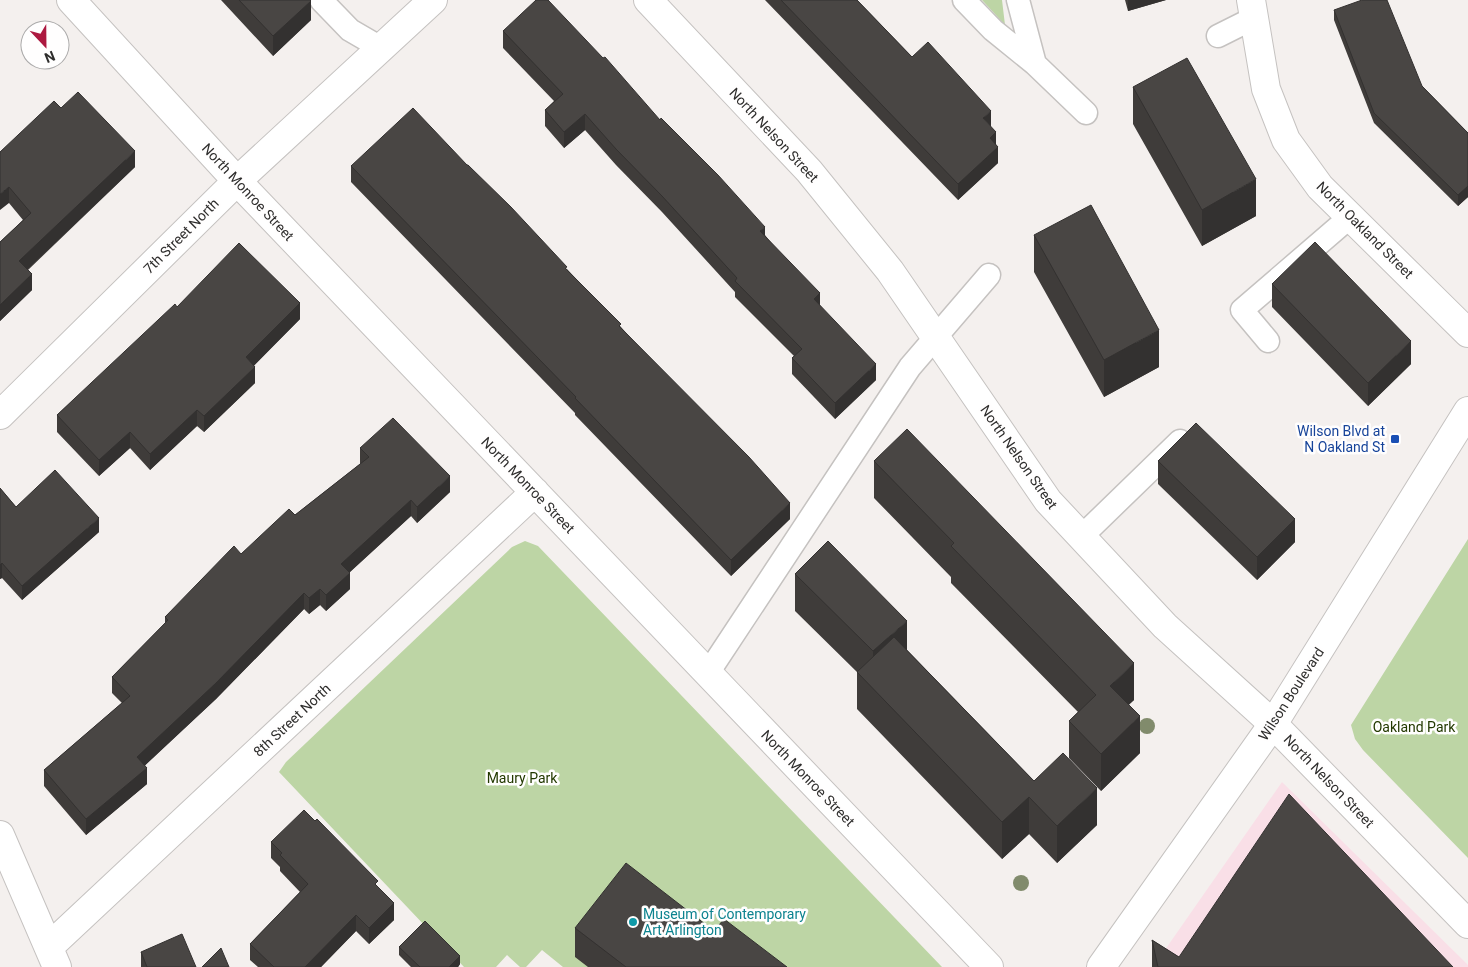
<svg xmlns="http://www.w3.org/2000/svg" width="1468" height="967" viewBox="0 0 1468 967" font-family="Roboto,sans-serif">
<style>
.commercial{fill:#f9dfe7}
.green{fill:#bdd5a5}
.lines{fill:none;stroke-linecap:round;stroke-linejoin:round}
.service-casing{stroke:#c5c2c0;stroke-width:25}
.minor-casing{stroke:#c5c2c0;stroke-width:30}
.secondary-casing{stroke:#c5c2c0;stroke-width:30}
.service{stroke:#fff;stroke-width:22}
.minor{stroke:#fff;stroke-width:28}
.secondary{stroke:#fff;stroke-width:28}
.tree{fill:#818b6c}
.wall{fill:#3f3c3a}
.shaded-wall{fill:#333130}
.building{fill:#494644;stroke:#333130}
.transit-dot{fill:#1a4fb4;stroke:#fffefe;stroke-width:2}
.culture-dot{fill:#0f9aa8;stroke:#fffefe;stroke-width:2}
.labels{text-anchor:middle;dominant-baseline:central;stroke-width:5;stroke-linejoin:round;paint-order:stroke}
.street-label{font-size:14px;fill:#2e2d2c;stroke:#fffefe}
.transit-label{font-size:14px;fill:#164399;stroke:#fffefe;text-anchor:end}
.park-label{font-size:14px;fill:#233901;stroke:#fffefe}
.culture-label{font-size:14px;fill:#0d838f;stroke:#fffefe;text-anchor:start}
</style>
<rect width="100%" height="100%" fill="#f4f0ee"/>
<!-- commercial -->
<path class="commercial" d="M1282 782 1468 965V967H1153Z"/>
<!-- green -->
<path class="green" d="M982 0H1002L1005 25Z
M1468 539V858L1363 750 1355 739 1351 725Z
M525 541 538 546 942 967H563L542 950 526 967H520L507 955 496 967H464L279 772 286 762 512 547Z"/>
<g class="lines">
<defs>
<path id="service" d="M321 0 350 30 381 48
M964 0 993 30 1035 64
M1018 0 1035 64 1086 113
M1218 36 1254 18
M1268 341 1242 310 1350 217
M1081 537 1180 441
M708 673 910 367 989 275"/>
<path id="minor" d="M71 0 237 181 989 967
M648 0 809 171 890 271 1048 501 1165 626 1273 724 1468 924
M1251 0 1266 89 1286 140 1320 187 1468 333
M0 415 237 181 433 0
M0 835 57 967
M49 947 535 492"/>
<path id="secondary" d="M1101 967 1273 724 1468 411"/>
</defs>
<!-- service casing -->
<use href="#service" class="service-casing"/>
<!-- minor casing -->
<use href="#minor" class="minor-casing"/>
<!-- secondary casing -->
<use href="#secondary" class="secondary-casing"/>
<!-- service -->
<use href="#service" class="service"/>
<!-- minor -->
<use href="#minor" class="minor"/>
<!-- secondary -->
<use href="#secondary" class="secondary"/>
</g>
<!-- trees -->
<g class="tree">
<circle cx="1147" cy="726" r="8"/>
<circle cx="1021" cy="883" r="8"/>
</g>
<!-- wall -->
<path class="wall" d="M221 0H310L311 20 273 56Z
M765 0H857L912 57 991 127 996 144 998 163 958 200Z
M1125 0H1166L1128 11Z
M1334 10 1422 86 1468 133V197L1458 206 1374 123 1334 20Z
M503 31 660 120 765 235 820 306 876 380 835 419 792 374V358L794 356 735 297V292L662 212 616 165 585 130 564 148 545 126V110L554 101 503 48Z
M1133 87 1256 216 1202 246 1133 124Z
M61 108 135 167 28 270 32 290 0 321V242L23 220 9 203 0 152Z
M351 166 567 269 621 327 790 519 731 576 575 415V413L351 182Z
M1034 235 1159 367 1104 397 1034 272Z
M1272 284 1411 364 1368 406 1272 307Z
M177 307 300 319 253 366 255 383 204 432 197 426 150 470 130 448 99 476 57 432V415Z
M360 448 450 492 417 523 411 516 349 573 350 589 326 611 320 605 309 614 304 609 216 699 145 765 147 784 86 835 44 786V770L122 703 112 693V677L165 624V617L241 554 295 515 360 464Z
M874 461 1134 700 1128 705 1140 753 1101 791 1069 758V721L1078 712 951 583V577L874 498Z
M1158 461 1295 542 1257 580 1158 484Z
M0 488 16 507 99 532 22 600 2 578 0 579Z
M795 574 907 650 1034 781 1097 825 1057 863 1029 834 1002 859 857 709V672L795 611Z
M271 842 378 887 394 920 369 944 356 931 321 967H258L250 960V944L300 892 280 871V867L271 858Z
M575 928 714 931 787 967H588L575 957Z
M1152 940 1179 957 1453 967H1152Z
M399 947 460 964 458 967H411L399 955Z
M141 952 196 967H141Z"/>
<!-- shaded-wall -->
<path class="shaded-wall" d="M1128 0H1166L1128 11Z
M311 1V20L273 56V36Z
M991 111V127L983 118Z
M585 114V130L564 148V132Z
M996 132V148L990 138Z
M998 147V163L958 200V184Z
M135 151V167L19 277V261Z
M1256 179V216L1202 246V210Z
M1468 186V197L1458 206V195Z
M9 187V203L0 210V194Z
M765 227V243L760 231Z
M32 274V290L0 321V305Z
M820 293V309L814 299Z
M300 303V319L246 374V357Z
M1159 330V367L1104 397V360Z
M1411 341V364L1368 406V383Z
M876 364V380L835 419V403Z
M255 367V383L204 432V416Z
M197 410V426L150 470V454Z
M130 432V448L99 476V460Z
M450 476V492L417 523V507Z
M411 500V516L341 580V564Z
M790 503V519L731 576V560Z
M99 518V532L22 600V586Z
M1295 519V542L1257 580V557Z
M2 563V578L0 579V565Z
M350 573V589L326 611V595Z
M320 589V605L309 614V598Z
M304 593V609L216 699 137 773V757Z
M907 621V658L873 688V651Z
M1134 663V700L1110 723V686Z
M1140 716V753L1101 791V754Z
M147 768V784L86 835V819Z
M1097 788V825L1057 863V826Z
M1029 797V834L1002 859V822Z
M394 903V920L369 944V928Z
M356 915V931L321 967H305Z
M460 956V964L458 967H449Z"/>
<!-- building -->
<path class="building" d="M239 0H310L311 1 273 36Z
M536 0H548L603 58 605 57 660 120 661 118 718 175 765 227 760 231 820 293 814 299 876 364 835 403 792 358 802 349 735 281 737 278 662 196 616 149 585 114 564 132 545 110 563 94 503 31Z
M781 0H857L912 57 928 42 991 111 983 118 996 132 990 138 998 147 958 184Z
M1362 0H1387L1422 86 1468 133V186L1458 195 1374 113 1334 10Z
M1187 58 1256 179 1202 210 1133 87Z
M78 92 135 151 19 261 32 274 0 305V242L31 213 9 187 0 194V152L54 101 61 108Z
M413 108 467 165H468L511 207 567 267 565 268 621 324 619 326 749 457 790 503 731 560 575 398 576 397 351 166Z
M1091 205 1159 330 1104 360 1034 235Z
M1315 242 1411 341 1368 383 1272 284Z
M239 243 300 303 246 357 255 367 204 416 197 410 150 454 130 432 99 460 57 415 175 304 177 307Z
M393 418 450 476 417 507 411 500 341 564 350 573 326 595 320 589 309 598 304 593 216 683 137 757 147 768 86 819 44 770 130 696 112 677 168 620 165 617 234 546 241 554 289 509 295 515 369 457 360 448Z
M1196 423 1295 519 1257 557 1158 461Z
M907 429 1134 663 1110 686 1140 716 1101 754 1069 721 1096 695 951 546 954 543 874 461Z
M55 470 99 518 22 586 2 563 0 565V488L16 507Z
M828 541 907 621 873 651 795 574Z
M894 637 1034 781 1063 753 1097 788 1057 826 1029 797 1002 822 857 672Z
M1289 794 1453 967H1158L1152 940 1179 957Z
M304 810 315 821 317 819 378 881 375 884 394 903 369 928 356 915 305 967H274L250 944 308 884 280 855 282 853 271 842Z
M626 863 714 931 724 919 787 967H626L575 928Z
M425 921 460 956 449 967H420L399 947Z
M182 934 196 967H147L141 952Z
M221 948 229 967H202Z"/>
<!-- markers -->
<rect class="transit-dot" x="1390" y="434" width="10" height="10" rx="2.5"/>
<circle class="culture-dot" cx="633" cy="922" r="5"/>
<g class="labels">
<!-- street labels -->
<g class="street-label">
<text transform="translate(774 135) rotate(47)">North Nelson Street</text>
<text transform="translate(248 192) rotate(47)">North Monroe Street</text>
<text transform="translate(1365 230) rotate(45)">North Oakland Street</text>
<text transform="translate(181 236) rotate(-45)">7th Street North</text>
<text transform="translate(1019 457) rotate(55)">North Nelson Street</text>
<text transform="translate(528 485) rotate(46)">North Monroe Street</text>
<text transform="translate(1291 694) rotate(-57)">Wilson Boulevard</text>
<text transform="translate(292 720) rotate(-43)">8th Street North</text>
<text transform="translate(808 778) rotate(46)">North Monroe Street</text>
<text transform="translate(1329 781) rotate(46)">North Nelson Street</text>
</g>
<!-- transit labels -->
<g class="transit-label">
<text x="1385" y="431">Wilson Blvd at<tspan x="1385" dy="16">N Oakland St</tspan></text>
</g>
<!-- park labels -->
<g class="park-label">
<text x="1414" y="727">Oakland Park</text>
<text x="522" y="778">Maury Park</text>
</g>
<!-- culture labels -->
<g class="culture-label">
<text x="643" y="914">Museum of Contemporary<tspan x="643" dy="16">Art Arlington</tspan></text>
</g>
</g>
<!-- north arrow -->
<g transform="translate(45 45) rotate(158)"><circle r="24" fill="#fffefe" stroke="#abaaaa"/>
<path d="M0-4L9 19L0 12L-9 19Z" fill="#ad1940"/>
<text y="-8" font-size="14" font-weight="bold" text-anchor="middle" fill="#2e2d2c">N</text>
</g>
</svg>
